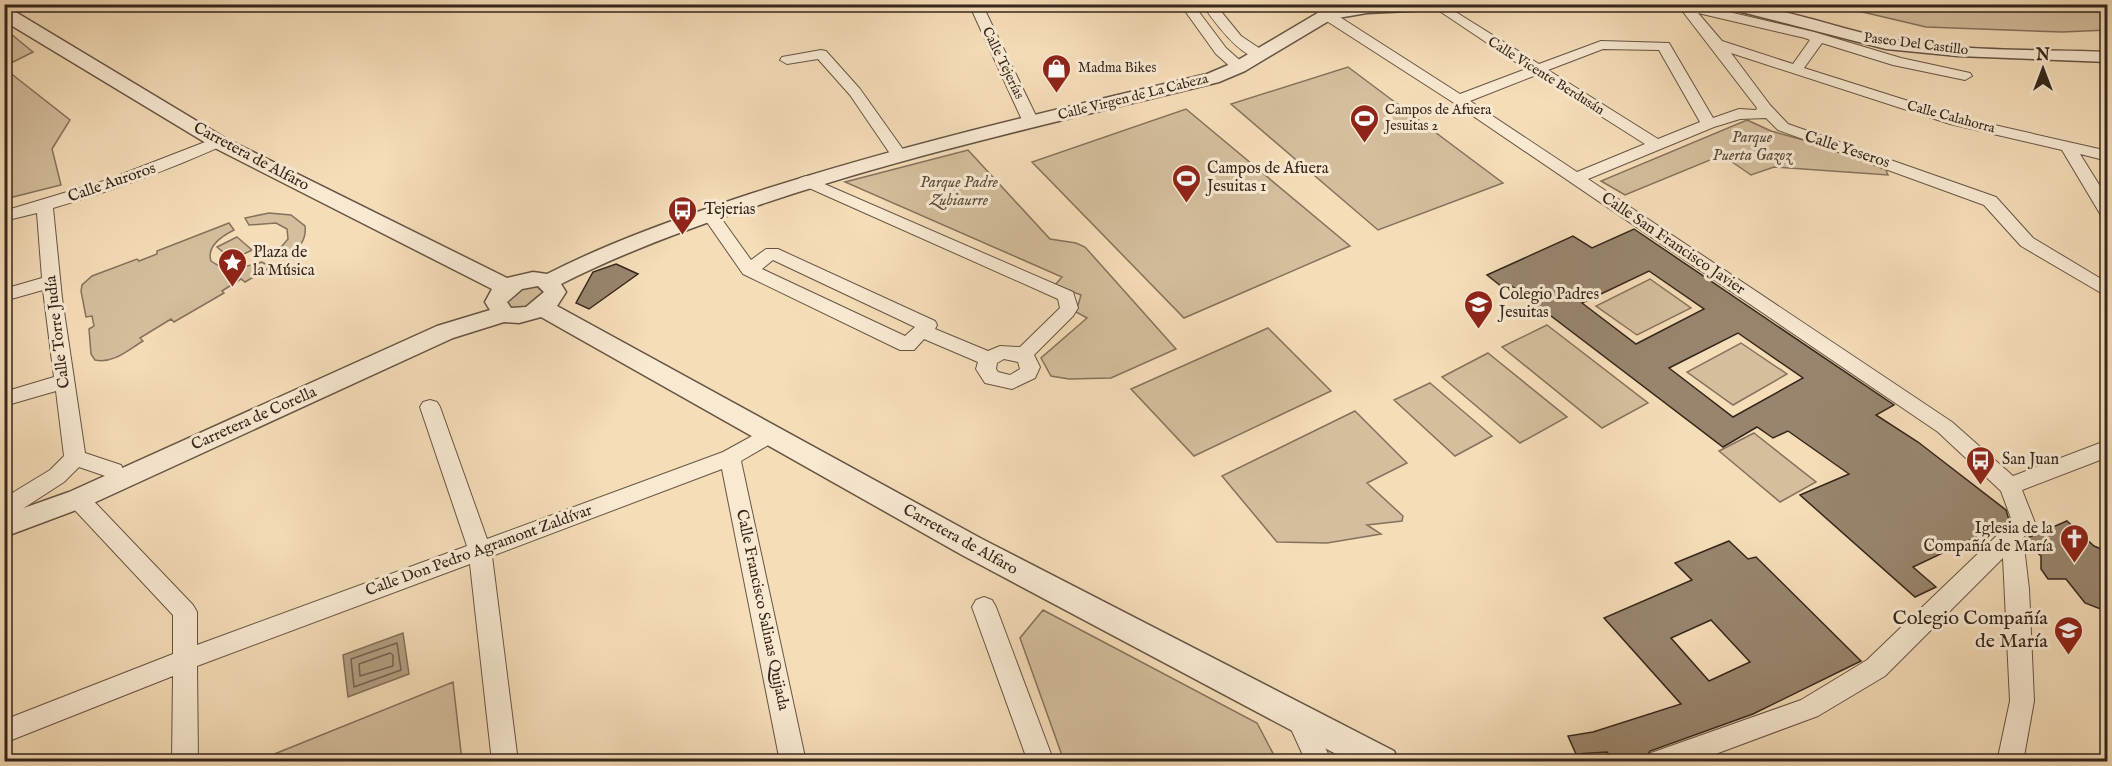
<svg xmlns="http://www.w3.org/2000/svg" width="2112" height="766" viewBox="0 0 2112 766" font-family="'IM FELL English',serif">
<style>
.green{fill:#d4be9d;stroke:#84725c;stroke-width:1.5}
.water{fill:#b49f83;stroke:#816f5a;stroke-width:1.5}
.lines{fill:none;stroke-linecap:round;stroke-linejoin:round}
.shore{stroke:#746250;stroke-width:1.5}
.stream{stroke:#816f5a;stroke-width:5}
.building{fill:#99856d;stroke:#35261c;stroke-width:1.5;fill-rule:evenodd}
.minor-casing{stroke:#655443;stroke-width:2}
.tertiary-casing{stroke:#655443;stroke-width:3}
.minor{fill:#f8e9d1;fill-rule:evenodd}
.tertiary{fill:#f8e9d1;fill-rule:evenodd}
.labels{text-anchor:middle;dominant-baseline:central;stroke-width:6;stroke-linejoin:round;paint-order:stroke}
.far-street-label{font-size:14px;fill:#35261c;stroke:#f8e9d1}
.far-poi-label{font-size:14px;fill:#35261c;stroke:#f8e9d1;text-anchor:start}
.park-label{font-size:16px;font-style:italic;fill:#5d4c3c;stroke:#f8e9d1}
.street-label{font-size:16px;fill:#35261c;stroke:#f8e9d1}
.poi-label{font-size:16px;fill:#35261c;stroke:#f8e9d1;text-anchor:start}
.near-poi-label{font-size:20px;fill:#35261c;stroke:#f8e9d1;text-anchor:end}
</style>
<rect width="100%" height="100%" fill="#f5ddb8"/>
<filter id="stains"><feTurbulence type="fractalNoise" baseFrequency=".00333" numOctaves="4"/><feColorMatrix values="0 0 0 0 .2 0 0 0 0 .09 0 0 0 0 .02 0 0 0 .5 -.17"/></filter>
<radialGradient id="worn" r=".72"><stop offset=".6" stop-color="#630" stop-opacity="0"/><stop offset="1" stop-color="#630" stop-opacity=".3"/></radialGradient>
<!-- green -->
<path class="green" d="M1833 5H2107V30L2062 32 1926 27Z
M5 29 33 52 5 66Z
M1348 67 1503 183 1378 230 1231 104Z
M4 68 70 120 52 149 61 185 5 199Z
M1186 109 1350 246 1184 318 1032 162Z
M1747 120 1771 131 1869 158 1883 164 1888 175 1774 167 1751 175 1722 155 1625 195 1601 181Z
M968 150 1050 239 1076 243 1085 247 1176 349 1111 378 1069 379 1051 376 1041 358 1087 318 1076 312 1081 295 1055 285 1062 277 845 182Z
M269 213 291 215 305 226C307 242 297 250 285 258L276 253 288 239 287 229 276 223 249 225 245 218Z
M229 223 234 230C222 236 206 246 211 261 226 273 246 267 262 262L271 267 245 282 241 279 222 291 224 293 174 322 171 319 140 338 143 341C128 350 113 364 95 360L91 354 89 329 94 326 92 316 86 317 81 291 82 285 92 276 137 259 139 261 157 254V251Z
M237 237 252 250 232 260 217 247Z
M1650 279 1691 308 1637 335 1596 306Z
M536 286 544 293 534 307 511 311 503 299 513 290Z
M1547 325 1648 403 1602 428 1502 347Z
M1268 328 1331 391 1194 456 1131 389Z
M1741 343 1787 374 1733 405 1687 372Z
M1488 353 1567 417 1520 443 1442 377Z
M1430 383 1492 436 1455 456 1394 400Z
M1355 411 1407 463 1367 483 1403 516 1402 521 1367 525 1381 534 1327 543 1277 542 1222 476Z
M1754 433 1816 482 1780 502 1719 451Z
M1043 610 1257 723 1277 761H1064L1020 638Z
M453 682 462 761H257Z"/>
<!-- water -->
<path class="water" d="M403 633 409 674 348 697 343 655Z"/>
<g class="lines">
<!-- shore -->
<path class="shore" d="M397 643 401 670 354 687 351 659Z
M390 653 393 655V666L360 676 359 664Z"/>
<!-- stream -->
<path class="stream" d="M149 9 154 4"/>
</g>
<!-- building -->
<path class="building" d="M1634 229 1894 405 1876 415 1918 442 2006 510 2009 520 1996 533 1980 540 1976 537 1913 567 1936 587 1915 597 1800 495 1849 474 1788 431 1773 438 1757 427 1723 447 1509 284 1502 287 1487 275 1573 236 1592 248ZM1649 271 1704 309 1636 344 1582 303ZM1738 333 1803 378 1733 417 1669 368Z
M616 264 638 274 589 309 576 303 593 272Z
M2067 521 2094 546 2108 552V612L2085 603 2066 579H2048L2041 569V556L2026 542 2025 539Z
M1729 541 1748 559 1756 557 1861 661 1753 714 1650 751 1647 756 1631 762H1613L1607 752 1576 754 1568 736 1593 732 1681 704 1604 618 1692 580 1675 563ZM1711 620 1750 662 1709 681 1671 638Z"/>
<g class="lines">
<defs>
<path id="minor" d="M969 4H982L1039 122 1036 125 1031 127 1023 122Z
M1180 4H1193L1226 48 1244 64 1246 67 1244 70H1234L1216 54Z
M1202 4H1215L1241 36 1265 52V58C1243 63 1213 20 1202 4Z
M1310 4H1324L1332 12 1460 94 1526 69 1429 4H1443L1539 64 1601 41 1669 43 1713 118 1739 109 1756 110 1757 108 1677 4H1695L1814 32 1901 58 1970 73 1972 76 1965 80 1893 65 1822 43 1804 68 1959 117 2108 151V161L2080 154 2108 199V218L2102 217 2062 150 1950 124 1731 53 1770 105 1788 124 1996 197 2033 238 2108 283V297L2021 246 1984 205 1778 130 1766 118 1740 119 1714 127 1588 179 1952 422 2013 476 2108 440V457L2022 490 2035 523 2023 538 2029 589 2034 701 2023 762H1997L2010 701 2003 558 1885 676 1818 716 1694 762H1647L1651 753 1801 700 1867 660 2012 521 2001 491 1938 432 1454 103 1322 18ZM1698 13 1805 38 1810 40 1793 64 1722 41ZM1603 49 1659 50 1700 122 1658 139 1548 70ZM1536 75 1645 144 1577 172 1470 101Z
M821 50 826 51 860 89 907 155 905 158H893L850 95 818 59 787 64 780 60 782 57Z
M218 137 224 139 226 142 224 145C168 170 112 191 53 208L62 298 85 453 121 465 124 471 121 477 114 479 79 467 64 482 13 515 4 517V498L50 470 64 456 56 391 4 406V392L54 377 43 290 4 301V289L42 278 37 213 4 221V211L107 180Z
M806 176 1073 292 1078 308 1073 316 1034 355 1040 367 1035 378 1012 389 985 383 976 369 978 362 924 339 914 350H900L743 274 702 215 704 211H716L751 260 766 249H778L935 321 937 325 935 329 988 351 1000 346 1020 347 1060 308 1058 299 800 184 798 181 800 178ZM773 260 915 327 905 336 762 269ZM1004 359 1018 362 1020 369 1010 375 998 372 996 369 997 363Z
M430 400 437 402 440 407 487 539 723 452 763 430 770 427 777 430 780 435 777 440 741 461 806 762H780L722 469 492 556 518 762H492L470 564 197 666 198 762H172L173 676 4 743V720L173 654V615L70 505 67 499 70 493 78 491 86 493 193 605 197 612V645L467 546 420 407 423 402Z
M984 597 992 600 996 607 1054 762H1028L972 607 976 600Z
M1299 708 1308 712 1332 762H1306L1287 720 1290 712Z"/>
<path id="tertiary" d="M1359 4H1459L1451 9 1367 13 1332 19 1245 71 1219 82C1065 120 910 154 759 205 692 227 624 252 561 284L566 292 557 306 982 539 1394 751 1399 762H1351L962 555 541 317 519 323 504 322 453 338 87 506 4 537V515L69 492 437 326 490 310 485 302 492 289 211 146 9 24 4 19V5L225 138 507 278 533 272 547 274C612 241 681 217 750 194 900 145 1054 110 1207 74L1233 63 1321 11ZM538 286 544 292 526 307 511 308 507 302 522 289Z
M1720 4C1777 4 1830 27 1885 38 1953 52 2037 49 2108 52V62L1958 56 1886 49 1722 7Z"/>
</defs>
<!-- minor casing -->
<use href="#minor" class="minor-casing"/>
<!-- tertiary casing -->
<use href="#tertiary" class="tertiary-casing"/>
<!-- minor -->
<use href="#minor" class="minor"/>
<!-- tertiary -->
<use href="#tertiary" class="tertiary"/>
</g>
<!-- icons -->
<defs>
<symbol id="shop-pin" viewBox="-11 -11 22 30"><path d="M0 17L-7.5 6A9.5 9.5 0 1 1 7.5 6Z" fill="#8f2418" stroke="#f8e9d1"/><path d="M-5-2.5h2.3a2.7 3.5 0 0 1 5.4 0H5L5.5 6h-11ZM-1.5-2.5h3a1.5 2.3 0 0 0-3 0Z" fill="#fff"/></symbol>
<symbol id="stadium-pin" viewBox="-11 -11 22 30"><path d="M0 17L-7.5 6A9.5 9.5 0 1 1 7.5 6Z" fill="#8f2418" stroke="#f8e9d1"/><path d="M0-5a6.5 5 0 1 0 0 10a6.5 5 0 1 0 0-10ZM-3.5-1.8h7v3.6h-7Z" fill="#fff"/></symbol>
<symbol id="bus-pin" viewBox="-11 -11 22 30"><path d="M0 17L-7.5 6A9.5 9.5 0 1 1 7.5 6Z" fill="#8f2418" stroke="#f8e9d1"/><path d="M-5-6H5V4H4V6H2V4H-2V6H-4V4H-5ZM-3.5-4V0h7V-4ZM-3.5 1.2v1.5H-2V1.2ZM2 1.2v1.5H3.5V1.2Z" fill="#fff"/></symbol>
<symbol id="sight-pin" viewBox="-11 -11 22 30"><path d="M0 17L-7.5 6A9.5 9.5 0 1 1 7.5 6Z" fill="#8f2418" stroke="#f8e9d1"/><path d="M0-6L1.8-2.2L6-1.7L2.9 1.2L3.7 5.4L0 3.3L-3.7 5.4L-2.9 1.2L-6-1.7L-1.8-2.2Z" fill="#fff"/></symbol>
<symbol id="school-pin" viewBox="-11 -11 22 30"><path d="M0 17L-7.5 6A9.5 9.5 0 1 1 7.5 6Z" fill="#8f2418" stroke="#f8e9d1"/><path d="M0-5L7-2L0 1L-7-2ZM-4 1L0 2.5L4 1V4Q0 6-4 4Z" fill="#fff"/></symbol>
<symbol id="church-pin" viewBox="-11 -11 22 30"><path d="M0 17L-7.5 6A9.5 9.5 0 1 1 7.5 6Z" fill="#8f2418" stroke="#f8e9d1"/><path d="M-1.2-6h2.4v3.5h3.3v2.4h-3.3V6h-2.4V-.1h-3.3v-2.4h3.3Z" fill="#fff"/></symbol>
</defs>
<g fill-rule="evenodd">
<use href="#shop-pin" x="1040" y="52" width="33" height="45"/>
<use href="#stadium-pin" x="1348" y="102" width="33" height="45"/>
<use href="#stadium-pin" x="1170" y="162" width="33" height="45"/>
<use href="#bus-pin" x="666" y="194" width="33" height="45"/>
<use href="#sight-pin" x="216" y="246" width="33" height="45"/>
<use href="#school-pin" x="1462" y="288" width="33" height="45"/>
<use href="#bus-pin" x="1964" y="444" width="33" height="45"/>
<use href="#church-pin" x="2058" y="522" width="33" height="45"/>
<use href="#school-pin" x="2052" y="614" width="33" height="45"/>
</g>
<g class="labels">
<!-- far-street labels -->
<g class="far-street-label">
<text transform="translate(1916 44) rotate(7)">Paseo Del Castillo</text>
<text transform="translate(1003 63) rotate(64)">Calle Tejerías</text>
<text transform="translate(1546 76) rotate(32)">Calle Vicente Berdusán</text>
<text transform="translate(1133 97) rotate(-14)">Calle Virgen de La Cabeza</text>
<text transform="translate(1951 117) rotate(15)">Calle Calahorra</text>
</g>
<!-- far-poi labels -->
<g class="far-poi-label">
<text x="1078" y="68">Madma Bikes</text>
<text x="1385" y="110">Campos de Afuera<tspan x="1385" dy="16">Jesuitas 2</tspan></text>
</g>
<!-- park labels -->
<g class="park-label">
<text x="1752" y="138">Parque<tspan x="1752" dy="18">Puerta Gazoz</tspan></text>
<text x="959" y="183">Parque Padre<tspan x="959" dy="18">Zubiaurre</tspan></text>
</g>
<!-- street labels -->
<g class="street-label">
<text transform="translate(1847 150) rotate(18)">Calle Yeseros</text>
<text transform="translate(251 157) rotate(28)">Carretera de Alfaro</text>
<text transform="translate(112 183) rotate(-19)">Calle Auroros</text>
<text transform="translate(1673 244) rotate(34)">Calle San Francisco Javier</text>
<text transform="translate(58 332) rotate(-97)">Calle Torre Judía</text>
<text transform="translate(254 419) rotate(-24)">Carretera de Corella</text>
<text transform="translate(960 540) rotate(29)">Carretera de Alfaro</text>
<text transform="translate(479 551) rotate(-20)">Calle Don Pedro Agramont Zaldívar</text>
<text transform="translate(762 610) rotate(78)">Calle Francisco Salinas Quijada</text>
</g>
<!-- poi labels -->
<g class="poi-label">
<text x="1207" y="169">Campos de Afuera<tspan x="1207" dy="18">Jesuitas 1</tspan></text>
<text x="704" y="210">Tejerias</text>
<text x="253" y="253">Plaza de<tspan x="253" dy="18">la Música</tspan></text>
<text x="1499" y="295">Colegio Padres<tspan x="1499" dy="18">Jesuitas</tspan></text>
<text x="2002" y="460">San Juan</text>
<text x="2053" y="529" text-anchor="end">Iglesia de la<tspan x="2053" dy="18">Compañía de María</tspan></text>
</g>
<!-- near-poi labels -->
<g class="near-poi-label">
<text x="2048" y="618">Colegio Compañía<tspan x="2048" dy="23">de María</tspan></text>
</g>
</g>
<!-- margin -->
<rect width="2112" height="766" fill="none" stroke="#f5ddb8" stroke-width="24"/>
<rect x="6" y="6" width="2100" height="754" fill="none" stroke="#35261c" stroke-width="3"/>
<rect x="12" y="12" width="2088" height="742" fill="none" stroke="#35261c" stroke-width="1.5"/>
<!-- north arrow -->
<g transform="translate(2043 69)" stroke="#f8e9d1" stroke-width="4.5" paint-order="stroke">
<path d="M0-4.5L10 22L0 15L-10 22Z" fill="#35261c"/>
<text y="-9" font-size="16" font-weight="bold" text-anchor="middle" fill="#35261c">N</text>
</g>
<rect width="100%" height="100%" filter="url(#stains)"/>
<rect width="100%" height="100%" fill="url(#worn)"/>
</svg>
